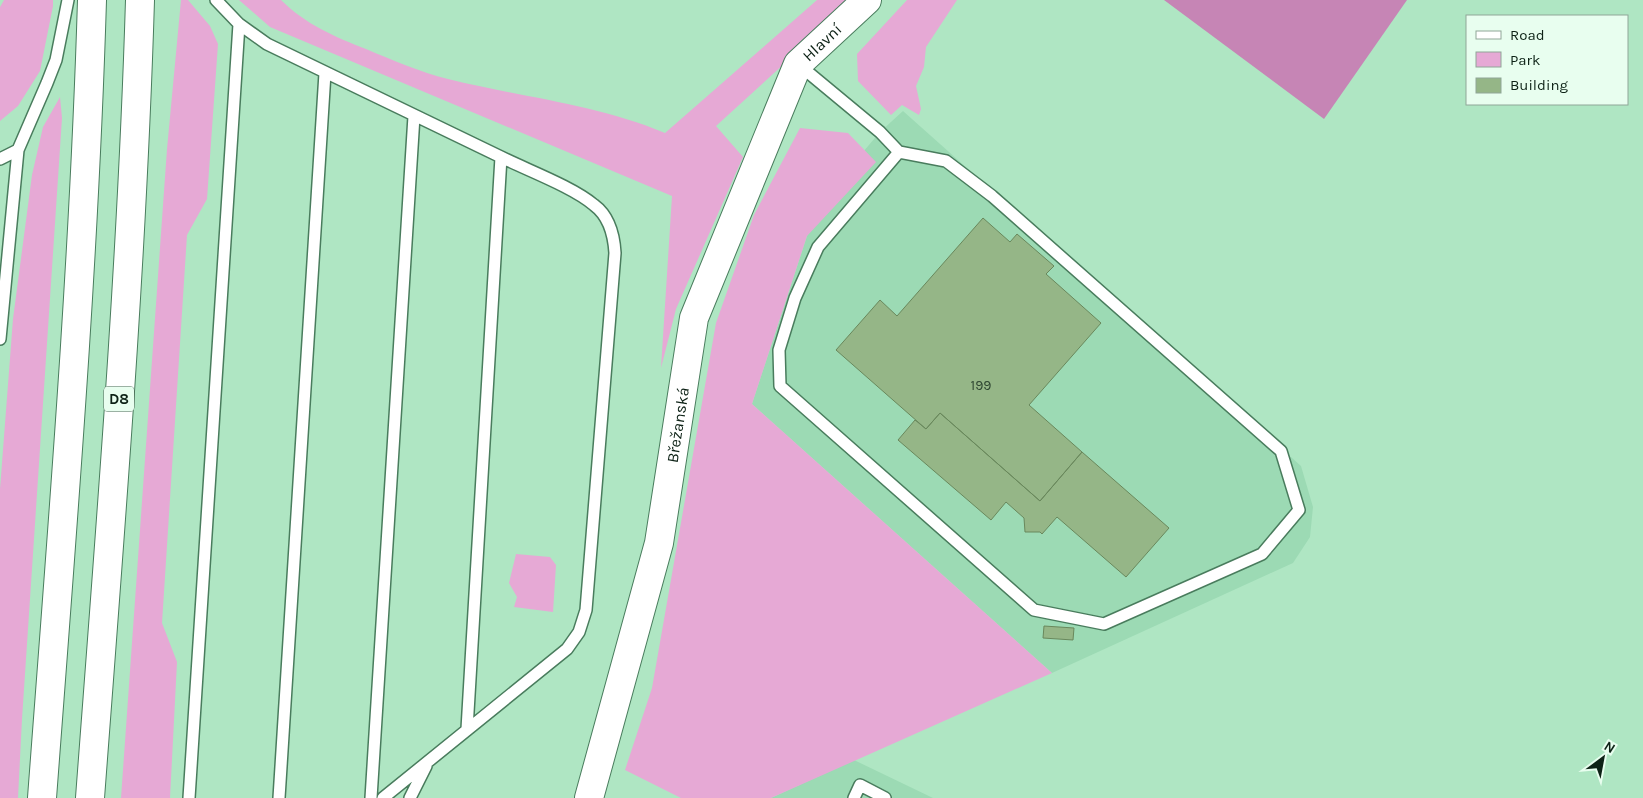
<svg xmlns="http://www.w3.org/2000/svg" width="1643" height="798" viewBox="0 0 1643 798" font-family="Karla,sans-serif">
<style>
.built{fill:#9cdab4}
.green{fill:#e6a9d5}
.forest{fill:#c685b5}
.building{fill:#95b687;stroke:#69885c}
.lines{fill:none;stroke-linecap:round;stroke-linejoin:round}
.service-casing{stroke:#497c5d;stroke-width:14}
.tertiary-casing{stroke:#497c5d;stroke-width:30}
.motorway-casing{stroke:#497c5d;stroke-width:30}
.service{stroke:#fff;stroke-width:11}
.tertiary{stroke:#fff;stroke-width:28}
.motorway{stroke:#fff;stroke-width:28}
.labels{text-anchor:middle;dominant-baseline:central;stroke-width:4;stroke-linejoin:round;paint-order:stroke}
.number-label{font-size:14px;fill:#2f4732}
.shield{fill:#e8feef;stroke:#4f6457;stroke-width:1}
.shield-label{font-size:15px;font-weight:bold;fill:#0d2216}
.street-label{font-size:16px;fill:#0d2216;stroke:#e8feef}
</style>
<rect width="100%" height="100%" fill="#afe6c3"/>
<!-- built -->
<path class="built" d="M903 111 1301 466 1313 507 1310 537 1293 563 1052 673 752 404 807 236 823 199 880 132Z
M854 760 933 798H771Z"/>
<!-- green -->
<path class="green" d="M4 0H53V6L40 71 18 106 0 121V7Z
M181 0H188L210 26 218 44 207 199 187 235 162 623 177 662 170 798H121L167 149Z
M239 0H281C305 24 335 37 366 49 392 60 420 72 448 79 520 97 596 104 665 133L817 0H854L716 126 743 157 676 309 661 368 672 196 270 27Z
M907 0H957L926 47 924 67 916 86 921 109 919 115 902 105 891 115 858 81 857 54Z
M60 97 62 118 22 719 18 798H0V489L13 319 32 175 43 127Z
M800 128 848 133 876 162 807 236 752 404 1052 673 771 798H681L625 770 652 688 716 323 754 215Z
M516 554 550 557 556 565 553 612 514 607 517 597 509 583Z"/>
<!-- forest -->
<path class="forest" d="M1164 0H1407L1324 119Z"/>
<!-- building -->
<path class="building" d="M983 218 1010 242 1017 234 1054 266 1046 274 1101 323 1029 405 1082 452 1040 501 940 413 926 429 836 350 880 300 897 316Z
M940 413 1040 501 1082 452 1169 528 1126 577 1057 517 1042 534 1040 532H1025L1024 518 1006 502 991 520 898 440 915 420 926 429Z
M1044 626 1074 628 1073 640 1043 638Z"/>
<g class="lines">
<defs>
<path id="service" d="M239 24 267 44 501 157 467 729
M798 64 880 132 899 152 818 247 795 298 779 350 780 386 1034 610 1104 624 1262 554 1299 510 1281 451 992 196 946 161 899 152
M0 159 18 150 47 83 56 60 68 0
M0 339 18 150
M189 798 239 24 216 0
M279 798 325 73
M371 798 414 116
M383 798 567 649 579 632 586 610 615 253C614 236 609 216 594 205 573 187 527 170 501 157
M410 798 426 766
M854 798 860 785 885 798"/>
<g id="tertiary">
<path id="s1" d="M589 798 659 543 694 318 798 64 867 0"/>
</g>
<path id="motorway" d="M42 798C62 532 84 266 92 0
M90 798C110 532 132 266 140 0"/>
</defs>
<!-- service casing -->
<use href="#service" class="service-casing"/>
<!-- tertiary casing -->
<use href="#tertiary" class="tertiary-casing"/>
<!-- motorway casing -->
<use href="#motorway" class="motorway-casing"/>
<!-- service -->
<use href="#service" class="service"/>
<!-- tertiary -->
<use href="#tertiary" class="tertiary"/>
<!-- motorway -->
<use href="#motorway" class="motorway"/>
</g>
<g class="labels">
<!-- number labels -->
<g class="number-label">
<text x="981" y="385">199</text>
</g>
<!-- shield labels -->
<rect class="shield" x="104" y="386.5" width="30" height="25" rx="4"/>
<g class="shield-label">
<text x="119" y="399">D8</text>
</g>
<!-- street labels -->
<g class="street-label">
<text stroke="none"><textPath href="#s1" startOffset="799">Hlavní</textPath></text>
<text stroke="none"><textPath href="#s1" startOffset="384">Břežanská</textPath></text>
</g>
</g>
<!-- legend -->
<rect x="1466" y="15" width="162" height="90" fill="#e8feef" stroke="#90a698"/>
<rect x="1476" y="31" width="25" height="8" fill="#ffffff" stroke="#90a698"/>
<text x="1510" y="40" font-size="15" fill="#0d2216">Road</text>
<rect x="1476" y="52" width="25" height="15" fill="#e6a9d5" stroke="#90a698"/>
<text x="1510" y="65" font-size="15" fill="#0d2216">Park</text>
<rect x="1476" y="78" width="25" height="15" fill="#95b687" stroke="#90a698"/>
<text x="1510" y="90" font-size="15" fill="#0d2216">Building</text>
<!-- north arrow -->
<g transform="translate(1603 758) rotate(32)" stroke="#e8feef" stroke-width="4" paint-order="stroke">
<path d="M0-4L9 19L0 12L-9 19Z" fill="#0d2216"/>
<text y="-8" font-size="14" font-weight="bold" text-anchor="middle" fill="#0d2216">N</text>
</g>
</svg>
